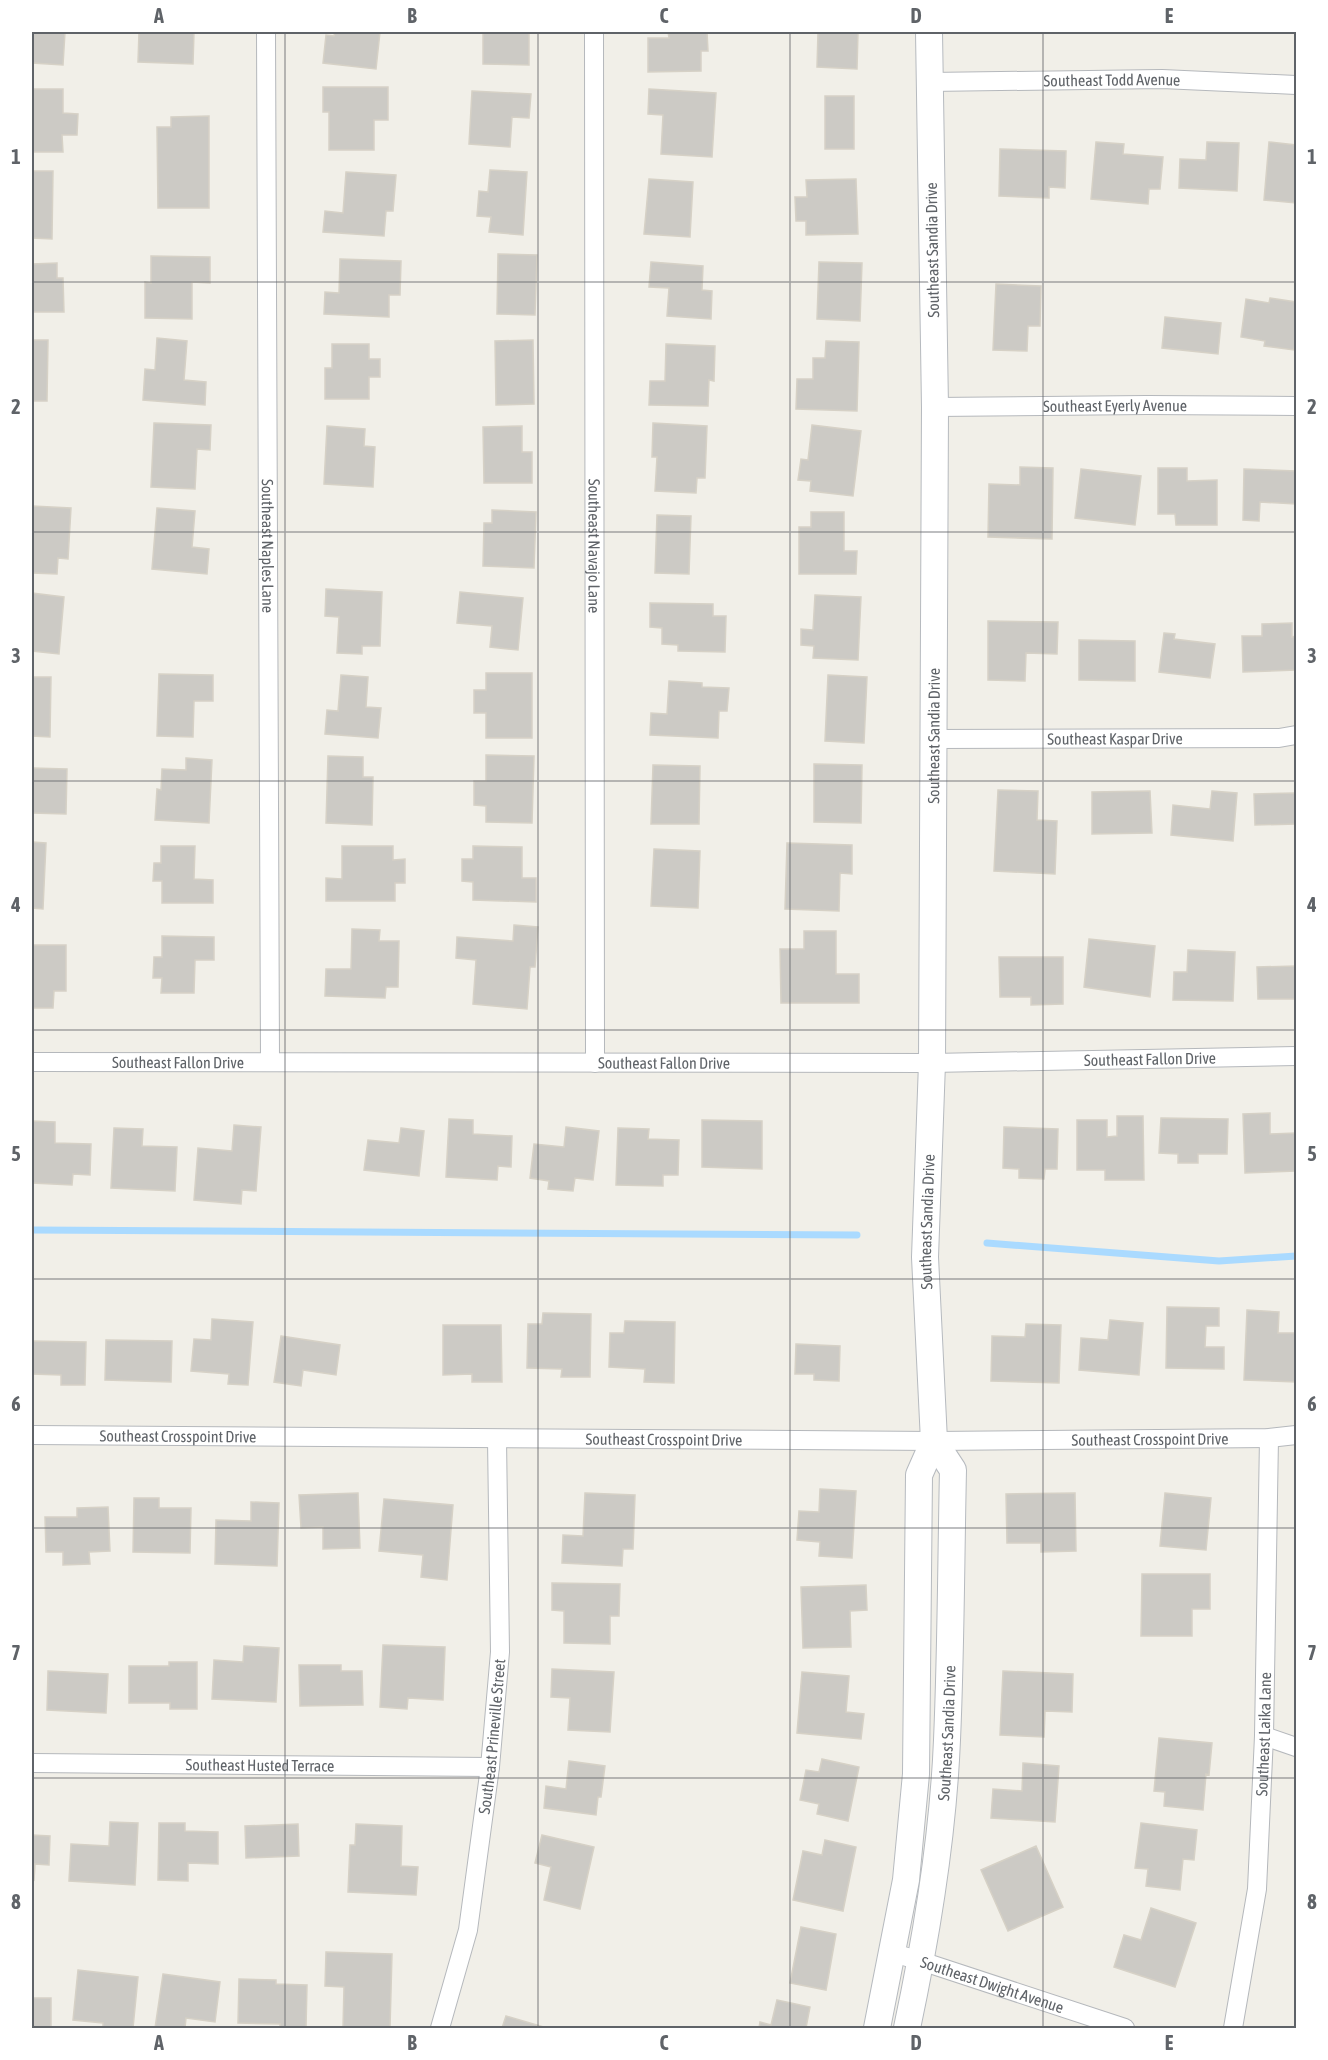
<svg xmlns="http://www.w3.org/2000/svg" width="1328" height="2060" viewBox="0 0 1328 2060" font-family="'Asap Condensed',sans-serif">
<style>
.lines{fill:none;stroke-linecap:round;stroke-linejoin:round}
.stream{stroke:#aadaff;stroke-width:7}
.building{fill:#cccac5;stroke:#d6d1c6;stroke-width:1.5}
.street-casing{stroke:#b5b8bc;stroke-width:20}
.secondary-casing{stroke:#b6babf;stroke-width:28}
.street{stroke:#fff;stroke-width:18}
.secondary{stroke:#fff;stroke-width:26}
.grid{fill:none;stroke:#5f6368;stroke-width:1.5;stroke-opacity:0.55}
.labels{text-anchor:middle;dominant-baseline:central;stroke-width:5;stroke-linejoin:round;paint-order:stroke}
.street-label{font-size:16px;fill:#5f6368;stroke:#fff}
.neatline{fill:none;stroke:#5f6368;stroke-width:2}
.grid-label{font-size:20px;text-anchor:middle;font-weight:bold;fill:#5f6368}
</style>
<rect width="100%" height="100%" fill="#f1efe8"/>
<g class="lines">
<!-- stream -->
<path class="stream" d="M32 1230 857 1235
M987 1243 1219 1261 1296 1256"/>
</g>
<!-- building -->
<path class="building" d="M32 32H65L63 65 32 63Z
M139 32H194L193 64 138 62Z
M335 32H380L376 69 323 63 326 35 334 36Z
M483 32H529V65L483 64Z
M668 32H707L708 51H701V71L648 72V38H669Z
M818 32H858L857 69 817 67Z
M323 87H388V120H374V150H329V112H323Z
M32 89H63V113L78 114 77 135H62L63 152H32Z
M649 89 716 93 712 157 661 154 663 115 648 114Z
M472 91 531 94 529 118 512 117 510 147 469 144Z
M825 96H854V149H825Z
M209 116V208H158L157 127H171V117Z
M1096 142 1124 144 1123 154 1163 157 1160 189H1149L1148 204 1091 199Z
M1207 142 1239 143 1237 191 1179 188 1180 159 1206 160Z
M1269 142 1296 145V203L1264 200Z
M1000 149 1066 151 1065 188 1049 187V198L999 196Z
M490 170 527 172 523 235 489 232 491 217 477 216 479 191 488 192Z
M32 171H53L52 239 32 238Z
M346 172 396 175 393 211H386L384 236 323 232 325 211 343 213Z
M649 179 693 182 690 237 644 234Z
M856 179 858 234 806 235V221H796L795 197H807L806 180Z
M498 254 537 255 535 315 497 314Z
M151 256 210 257V283L192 282V319L145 318V282L151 283Z
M340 259 401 261 400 295H389V317L324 314 325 292 339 293Z
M651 262 703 266 702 290 712 291 711 319 667 316 669 288 649 287Z
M819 262 862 263 860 321 817 319Z
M57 263V278H63L64 312H32V264Z
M996 284 1041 286 1040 326H1028L1027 351 993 350Z
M1270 298 1296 302V340L1294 350 1264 346 1265 341 1241 337 1246 299 1269 303Z
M1165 317 1221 323 1218 354 1162 348Z
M157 338 187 341 184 380 206 382 205 405 143 400 145 369 155 370Z
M32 340H48L47 401H32Z
M533 340 534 404 496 405 495 341Z
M826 341 859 342 857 411 796 409 797 379H813V358H825Z
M332 344H369V359H380V377H369V399H325V368H332Z
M666 344 715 346 714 381 709 380 708 406 649 405 650 381H665Z
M154 423 211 425 210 450 197 449 195 489 151 487Z
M653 423 707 426 705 478H697L696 493 655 491 657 457H652Z
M812 425 861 431 853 496 810 491 811 481 798 480 801 459 808 460Z
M327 426 365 429 364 446 375 447 373 487 324 484Z
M522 426V452H532V483H484L483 427Z
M1020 467 1053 468 1052 539 988 537 989 484 1020 485Z
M1158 468H1187V481L1217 480V525H1176L1175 514H1158Z
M1081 469 1141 476 1135 525 1075 518Z
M1244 469 1296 471V504L1260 502 1259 521 1243 520Z
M32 506 71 508 68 559 58 558 57 574 32 573Z
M157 508 195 511 192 547 209 549 207 574 152 569Z
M492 510 536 512 534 568 483 566 484 523H492Z
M811 512H844V551H857L856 574H799V527H811Z
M657 515 691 516 689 574 655 573Z
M326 589 382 592 380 646H362V654L337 653 339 617 325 616Z
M460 592 523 598 518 650 490 647 492 626 457 623Z
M32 593 64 597 59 654 32 651Z
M815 595 861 597 858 660 813 658 814 646 801 645V629L813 630Z
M650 603 713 604V616H726L725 652 678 651V645L662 644V628L650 627Z
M988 621 1058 622 1057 654 1026 653 1025 681 988 680Z
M1292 623V637L1296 636V670L1243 672 1242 636H1262V624Z
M1164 633 1175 634 1174 639 1215 644 1210 678 1159 672Z
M1079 640 1135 641V681L1079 680Z
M486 673H532V738H486V713H474V690H486Z
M159 674 213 675V701H194L193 737 157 736Z
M341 675 368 677 366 707 381 708 378 738 325 734 327 710 338 711Z
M828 675 867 677 864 743 825 741Z
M32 677H51L50 737 32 736Z
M669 681 702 683V687L729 688 727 711H719L718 738 650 735 651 713 667 714Z
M486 755 534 756 532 823 486 822V806L474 805V781H486Z
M328 756 363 757V777H373L372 825 326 823Z
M186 758 212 760 209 823 155 820 157 789 161 790 162 769 186 770Z
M814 764 862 765 861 823 814 822Z
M653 765 700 766 699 824H651Z
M32 768 67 769 66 814 32 813Z
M998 790 1038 791 1037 820 1057 821 1055 874 994 871Z
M1150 791 1152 833 1092 834V792Z
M1212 791 1237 793 1233 841 1171 835 1173 805 1210 809Z
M1296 793V824L1255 825 1254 794Z
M32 842 46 843 43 909 32 908Z
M787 843 852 845V874L840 873 839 911 785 909Z
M161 846H195L194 879 213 880V903H162V881H153L154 863H161Z
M342 846H393V860L405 859V883H395V901H326V878L342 879Z
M473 846 522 847V878H536V902L473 900V882L462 881V859H473Z
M654 849 700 851 698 908 651 906Z
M514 925 538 927 535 967H530L527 1009 473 1004 476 960 456 958 457 937 513 941Z
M352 929 380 930 379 941H399L398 987H386L385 998 325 996 326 969H351Z
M804 931H836V974H859V1003H781L780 949H804Z
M162 936 214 937V960H195L194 993H161L162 978H153L154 957H162Z
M1089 939 1155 946 1150 997 1084 987Z
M32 945H66V991H54L53 1008H32Z
M1188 950 1235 952 1233 1001 1173 1000 1174 972H1187Z
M999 957H1063V1004L1031 1005V997H1000Z
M1296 966V999H1258L1257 967Z
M1270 1113V1134L1296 1133V1171L1245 1173 1243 1114Z
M1117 1116H1143L1144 1180H1105V1170H1077V1120H1107V1137L1117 1136Z
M1161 1118 1228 1119 1227 1154H1198V1163H1178V1154L1159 1153Z
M449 1119 473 1120V1134L512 1136 511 1167 498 1166 497 1180 446 1177Z
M702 1120 762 1121V1169L702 1167Z
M32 1121 55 1122V1143L91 1144 90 1175 73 1174 72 1185 32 1183Z
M234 1125 261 1127 256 1191 242 1190 241 1204 194 1200 198 1148 232 1151Z
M566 1127 599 1131 593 1180 575 1178 573 1191 548 1189 549 1181 530 1178 534 1144 564 1147Z
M1004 1127 1058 1129 1057 1169H1045L1044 1179 1019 1178V1169L1003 1168Z
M114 1128 143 1129 142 1146 177 1147 175 1191 111 1188Z
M401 1128 424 1131 419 1176 364 1170 368 1140 399 1143Z
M618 1128 649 1129 648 1139 679 1140 678 1175H663V1186L616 1185Z
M1167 1307 1219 1308V1326H1206L1205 1347H1224V1369L1166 1368Z
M1247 1310 1279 1312 1278 1333H1296V1382L1244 1380Z
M543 1313 591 1314 590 1377H561L562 1369 527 1368 528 1324H542Z
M212 1319 253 1322 248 1385 228 1384 229 1374 191 1371 194 1339 211 1340Z
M1110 1320 1143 1323 1139 1375 1079 1370 1081 1338 1108 1340Z
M625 1321 675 1322 674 1383 644 1382 645 1369 609 1367 610 1333H624Z
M1026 1324 1061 1325 1059 1383 991 1381 992 1336 1025 1337Z
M443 1325H501L502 1382H472V1374L443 1375Z
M281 1336 340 1345 336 1375 303 1370 301 1386 274 1382Z
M106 1340 172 1341 171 1382 105 1380Z
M32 1341 86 1342 85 1385H61V1375L32 1374Z
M796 1344 840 1346 839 1381 814 1380V1374H795Z
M820 1489 856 1491 852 1558 819 1556 820 1542 797 1540 799 1511 819 1512Z
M358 1493 360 1548 323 1549V1527L301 1528 299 1495Z
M585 1493 635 1495 633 1549H623L622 1566 562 1563 563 1535 583 1536Z
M1075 1493 1076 1551 1041 1552V1543H1007L1006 1494Z
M1165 1493 1211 1498 1206 1550 1160 1546Z
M134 1498H159V1508H191L190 1553 133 1552Z
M384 1499 453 1505 447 1580 421 1577 423 1555 379 1551Z
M251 1502 279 1503 277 1566 215 1564 216 1520 251 1521Z
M108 1507 110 1551 89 1552 90 1564 63 1565V1552H46L45 1517H77V1508Z
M1142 1574H1210V1609H1192V1636H1141Z
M552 1583 620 1584 619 1616H610V1644L564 1643V1611L552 1610Z
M866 1585 867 1610 850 1611 851 1647 803 1648 801 1587Z
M383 1645 445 1647 443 1700 408 1698 407 1709 380 1707Z
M244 1646 279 1648 276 1702 212 1699 214 1660 243 1662Z
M169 1662H197V1709H170V1703H129V1666H169Z
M299 1665H341V1671H362L363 1705 300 1706Z
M552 1669 614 1672 610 1732 568 1730 570 1698 551 1697Z
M48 1671 108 1674 106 1713 47 1710Z
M1003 1671 1073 1674 1072 1712 1045 1711 1044 1737 1000 1735Z
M802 1672 849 1676 846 1712 864 1714 861 1739 797 1733Z
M1159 1738 1212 1743 1209 1775 1206 1774 1203 1810 1164 1806 1165 1792 1154 1791Z
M822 1759 859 1767 848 1821 817 1814 819 1804 800 1800 806 1770 819 1772Z
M569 1761 605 1766 601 1797H598L596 1815 544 1808 546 1786 566 1789Z
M1023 1763 1059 1766 1055 1822 991 1818 993 1789 1022 1791Z
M110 1822 138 1823 135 1885 69 1881 71 1844 109 1846Z
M159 1823H185V1831L218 1832V1864L188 1863V1881L158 1880Z
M1141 1823 1197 1830 1194 1860 1183 1859 1180 1890 1146 1886 1148 1869 1135 1868Z
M298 1824 299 1856 246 1858 245 1826Z
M356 1824 402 1826 401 1866 418 1867 416 1895 348 1892 350 1845H355Z
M32 1835 50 1836 49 1865 35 1864 34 1880 32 1879Z
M542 1835 594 1847 580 1909 544 1900 551 1867 535 1863Z
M825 1840 856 1847 843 1911 793 1900 803 1851 822 1855Z
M1036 1846 1063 1907 1008 1931 981 1870Z
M1151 1908 1196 1923 1175 1987 1114 1967 1124 1935 1141 1940Z
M801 1927 836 1934 826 1990 790 1983Z
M326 1952 392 1954 390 2028H343L344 1987 325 1986Z
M78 1970 138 1977 133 2028H103V2023L73 2020Z
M163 1974 220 1982 215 2022 186 2018 185 2028H155Z
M239 1979 276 1980V1984L307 1985 306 2028H280V2024L238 2023Z
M32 1998H51V2028H32Z
M777 2000 810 2007 806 2028H759L760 2022 771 2025Z
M506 2016 547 2028H502Z"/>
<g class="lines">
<defs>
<g id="street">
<path id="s1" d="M266 32 270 1061"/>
<path id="s2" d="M594 32 595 1063"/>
<path id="s3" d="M929 82 1162 79 1296 85"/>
<path id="s4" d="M935 407 1147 405 1296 406"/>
<path id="s5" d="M933 739 1279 738 1296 735"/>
<path id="s6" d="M32 1062 932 1063 1296 1056"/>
<path id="s7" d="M32 1435 934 1441 1269 1438 1296 1435"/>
<path d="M1264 1736 1296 1747"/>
<path id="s8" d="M32 1763 490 1767"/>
<path id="s9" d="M893 1953 921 1961 1125 2028"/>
<path id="s10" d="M440 2028 468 1930 490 1767 500 1652 497 1439"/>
<path id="s11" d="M1233 2028 1257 1889 1264 1736 1269 1438"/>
</g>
<g id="secondary">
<path id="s12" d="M877 2028 906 1880 916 1774 919 1475 934 1441 925 1257 932 1063 935 407 929 32"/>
<path id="s13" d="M907 2028C927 1934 943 1837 947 1740 951 1650 951 1560 953 1470L934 1441"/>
</g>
</defs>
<!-- street casing -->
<use href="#street" class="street-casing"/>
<!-- secondary casing -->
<use href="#secondary" class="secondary-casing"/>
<!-- street -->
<use href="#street" class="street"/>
<!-- secondary -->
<use href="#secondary" class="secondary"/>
</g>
<!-- grid -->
<path class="grid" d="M285 32V2028M538 32V2028M790 32V2028M1043 32V2028M32 282H1296M32 532H1296M32 781H1296M32 1030H1296M32 1279H1296M32 1528H1296M32 1778H1296"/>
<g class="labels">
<!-- street labels -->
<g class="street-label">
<text stroke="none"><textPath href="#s3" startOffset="183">Southeast Todd Avenue</textPath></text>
<text transform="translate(932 250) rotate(-91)">Southeast Sandia Drive</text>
<text stroke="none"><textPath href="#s4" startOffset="180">Southeast Eyerly Avenue</textPath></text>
<text stroke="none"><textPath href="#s1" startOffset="514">Southeast Naples Lane</textPath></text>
<text stroke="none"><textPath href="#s2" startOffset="514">Southeast Navajo Lane</textPath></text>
<text stroke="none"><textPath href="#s12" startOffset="1299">Southeast Sandia Drive</textPath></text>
<text stroke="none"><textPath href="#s5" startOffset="182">Southeast Kaspar Drive</textPath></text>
<text stroke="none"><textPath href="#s6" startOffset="1118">Southeast Fallon Drive</textPath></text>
<text stroke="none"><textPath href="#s6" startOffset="146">Southeast Fallon Drive</textPath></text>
<text stroke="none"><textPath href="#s6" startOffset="632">Southeast Fallon Drive</textPath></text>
<text stroke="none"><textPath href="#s12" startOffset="813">Southeast Sandia Drive</textPath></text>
<text stroke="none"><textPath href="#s7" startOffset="146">Southeast Crosspoint Drive</textPath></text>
<text stroke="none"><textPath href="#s7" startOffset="632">Southeast Crosspoint Drive</textPath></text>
<text stroke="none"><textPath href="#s7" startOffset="1118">Southeast Crosspoint Drive</textPath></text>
<text stroke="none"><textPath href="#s13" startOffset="298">Southeast Sandia Drive</textPath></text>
<text stroke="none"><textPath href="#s11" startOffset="296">Southeast Laika Lane</textPath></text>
<text stroke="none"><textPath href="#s10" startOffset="297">Southeast Prineville Street</textPath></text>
<text stroke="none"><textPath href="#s8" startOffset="228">Southeast Husted Terrace</textPath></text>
<text stroke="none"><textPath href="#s9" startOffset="104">Southeast Dwight Avenue</textPath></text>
</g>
</g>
<!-- border -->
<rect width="1328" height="2060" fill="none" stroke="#ffffff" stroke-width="66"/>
<rect x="33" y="33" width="1262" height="1994" class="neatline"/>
<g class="grid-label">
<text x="159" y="23">A</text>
<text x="412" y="23">B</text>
<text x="664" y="23">C</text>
<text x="916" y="23">D</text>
<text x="1169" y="23">E</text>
<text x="16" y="164">1</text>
<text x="1312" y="164">1</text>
<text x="16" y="414">2</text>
<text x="1312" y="414">2</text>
<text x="16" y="663">3</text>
<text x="1312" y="663">3</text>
<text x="16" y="912">4</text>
<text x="1312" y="912">4</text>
<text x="16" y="1161">5</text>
<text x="1312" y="1161">5</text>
<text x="16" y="1411">6</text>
<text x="1312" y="1411">6</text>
<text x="16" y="1660">7</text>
<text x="1312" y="1660">7</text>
<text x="16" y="1909">8</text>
<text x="1312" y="1909">8</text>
<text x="159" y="2050">A</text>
<text x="412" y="2050">B</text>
<text x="664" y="2050">C</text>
<text x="916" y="2050">D</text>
<text x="1169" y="2050">E</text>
</g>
</svg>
